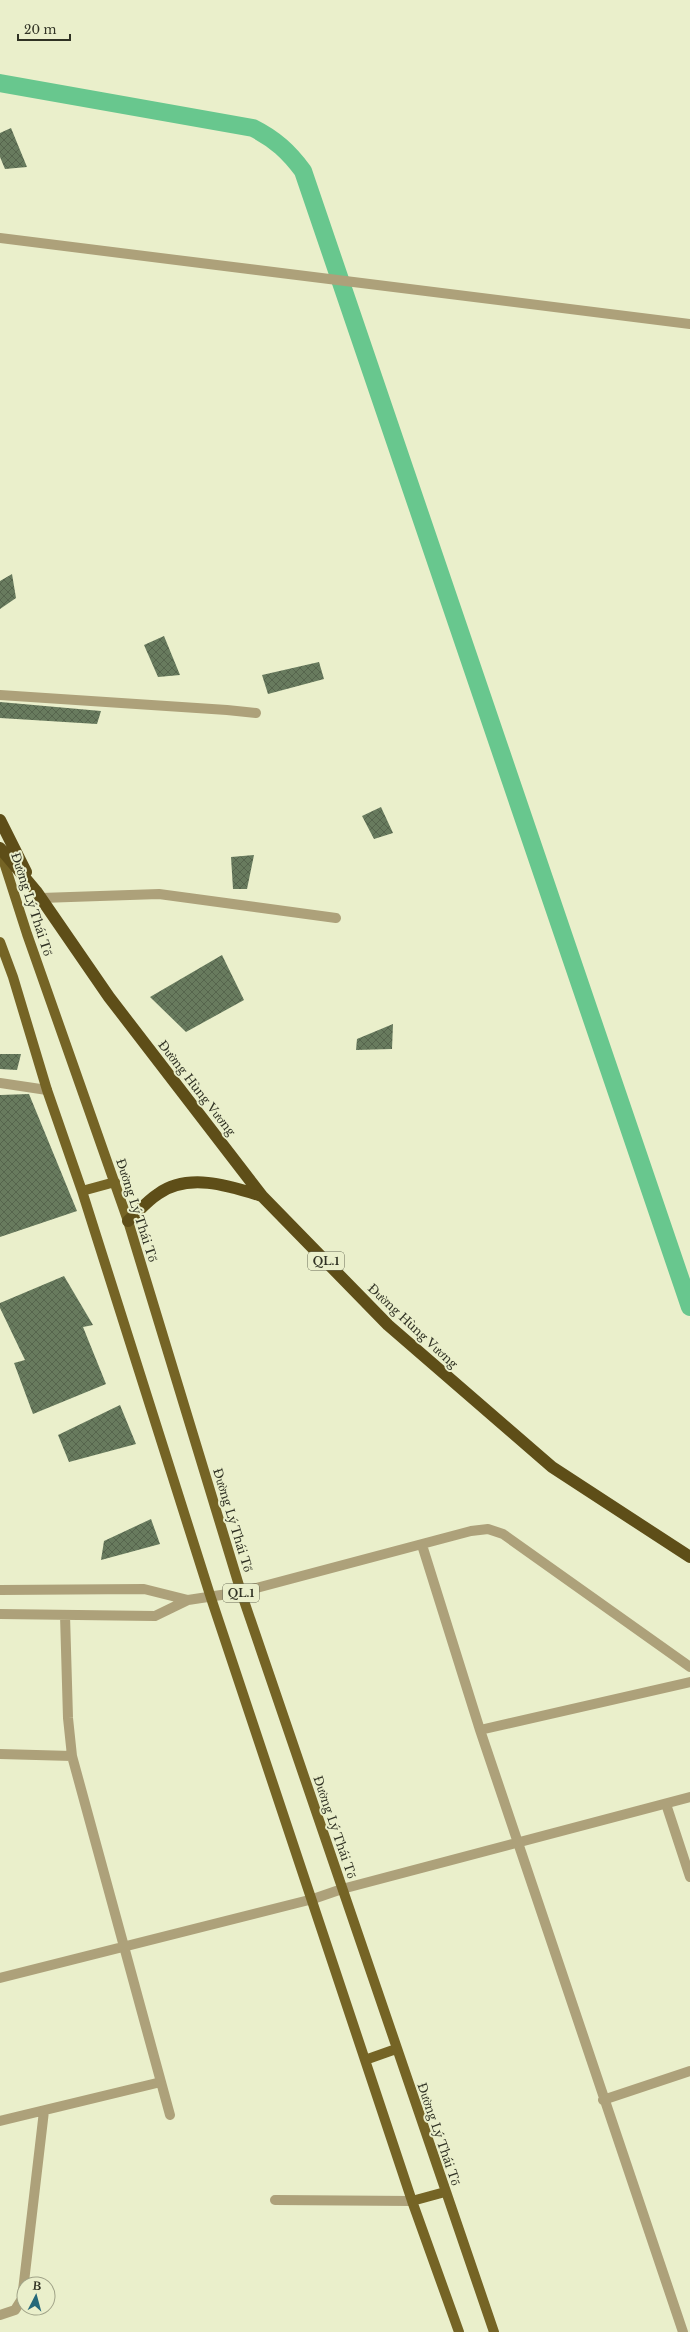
<svg xmlns="http://www.w3.org/2000/svg" width="690" height="2332" viewBox="0 0 690 2332" font-family="'Libre Baskerville',serif">
<style>
.lines{fill:none;stroke-linecap:round;stroke-linejoin:round}
.canal{stroke:#68c78e;stroke-width:18}
.building{fill:url(#building-cross-hatch)}
.street{stroke:#ada17a;stroke-width:10}
.primary{stroke:#756425;stroke-width:10}
.highway{stroke:#5e4e18;stroke-width:12}
.labels{text-anchor:middle;dominant-baseline:central;stroke-width:4;stroke-linejoin:round;paint-order:stroke}
.shield{fill:#eaefcb;stroke:#686b56;stroke-width:1}
.shield-label{font-size:11px;font-weight:bold;fill:#303224}
.street-label{font-size:12px;fill:#303224;stroke:#eaefcb}
</style>
<defs>
<pattern id="building-cross-hatch" width="8" height="8" patternUnits="userSpaceOnUse"><rect width="8" height="8" fill="#687b5e"/><path d="M0 0l8 8M0 8l8-8" fill="none" stroke="#56654d"/></pattern>
</defs>
<rect width="100%" height="100%" fill="#eaefcb"/>
<g class="lines">
<!-- canal -->
<path class="canal" d="M0 83 253 128C275 139 289 152 303 171L690 1307"/>
</g>
<!-- building -->
<path class="building" d="M11 128 27 167 5 169 0 157V133Z
M12 574 16 598 0 609V581Z
M164 636 180 675 158 677 144 645Z
M319 662 324 679 268 694 262 675Z
M0 702 101 711 97 724 0 718Z
M381 807 393 833 374 839 362 816Z
M254 855 247 889H233L231 857Z
M222 955 244 1000 186 1032 150 997Z
M393 1024 392 1049 356 1050 357 1039Z
M0 1054H21L17 1070 0 1069Z
M29 1094 77 1211 0 1237V1095Z
M64 1276 93 1325 83 1327 106 1384 33 1414 14 1363 25 1360 0 1308V1303Z
M120 1405 136 1444 69 1462 58 1435Z
M151 1519 160 1544 101 1560 104 1541Z"/>
<g class="lines">
<!-- street -->
<path class="street" d="M0 238 690 324
M0 695 227 710 256 713
M41 898 159 894 336 918
M0 1083 47 1090
M422 1545 480 1730 683 2332
M0 1590 144 1589 188 1600
M0 1614 155 1616 188 1600 241 1592 471 1531 488 1529 503 1534 690 1667
M65 1615 68 1718 72 1756 170 2115
M480 1730 690 1682
M0 1754 72 1756
M666 1804 690 1877
M0 1978 313 1899 342 1889 690 1797
M603 2100 690 2071
M0 2121 161 2082
M275 2200 412 2201
M0 2315 15 2310 22 2299 44 2111"/>
<!-- primary -->
<path class="primary" d="M0 850 27 934 128 1221 241 1592 494 2332
M0 942 13 977 47 1090 82 1191 211 1598 412 2201 459 2332
M82 1191 115 1182
M365 2060 396 2049
M412 2201 445 2192"/>
<!-- highway -->
<path class="highway" d="M0 820 26 872
M0 848 36 891 109 997 262 1196 388 1325 552 1467 690 1557
M128 1221C138 1212 147 1201 158 1194 188 1172 230 1186 262 1196"/>
</g>
<g class="labels">
<!-- shield labels -->
<g class="shield">
<rect x="308" y="1252" width="36" height="18" rx="3"/>
<rect x="223" y="1584" width="36" height="18" rx="3"/>
</g>
<g class="shield-label">
<text x="326" y="1261">QL.1</text>
<text x="241" y="1593">QL.1</text>
</g>
<!-- street labels -->
<g class="street-label">
<text transform="translate(32 904) rotate(72)">Đường Lý Thái Tổ</text>
<text transform="translate(197 1088) rotate(52)">Đường Hùng Vương</text>
<text transform="translate(137 1210) rotate(72)">Đường Lý Thái Tổ</text>
<text transform="translate(413 1326) rotate(43)">Đường Hùng Vương</text>
<text transform="translate(233 1520) rotate(73)">Đường Lý Thái Tổ</text>
<text transform="translate(335 1827) rotate(71)">Đường Lý Thái Tổ</text>
<text transform="translate(439 2134) rotate(71)">Đường Lý Thái Tổ</text>
</g>
</g>
<!-- north arrow -->
<g transform="translate(36 2296) rotate(6)"><circle r="19" fill="#eaefcb" stroke="#a0a388"/>
<path d="M0-3L7 15L0 10L-7 15Z" fill="#25697a"/>
<text y="-6" font-size="11" font-weight="bold" text-anchor="middle" fill="#303224">B</text>
</g>
<!-- scale -->
<path d="M18 34v6h52v-6" fill="none" stroke="#303224" stroke-width="2"/>
<text x="24" y="34" font-size="12" fill="#303224" stroke="#eaefcb" stroke-width="3" paint-order="stroke">20 m</text>
</svg>
